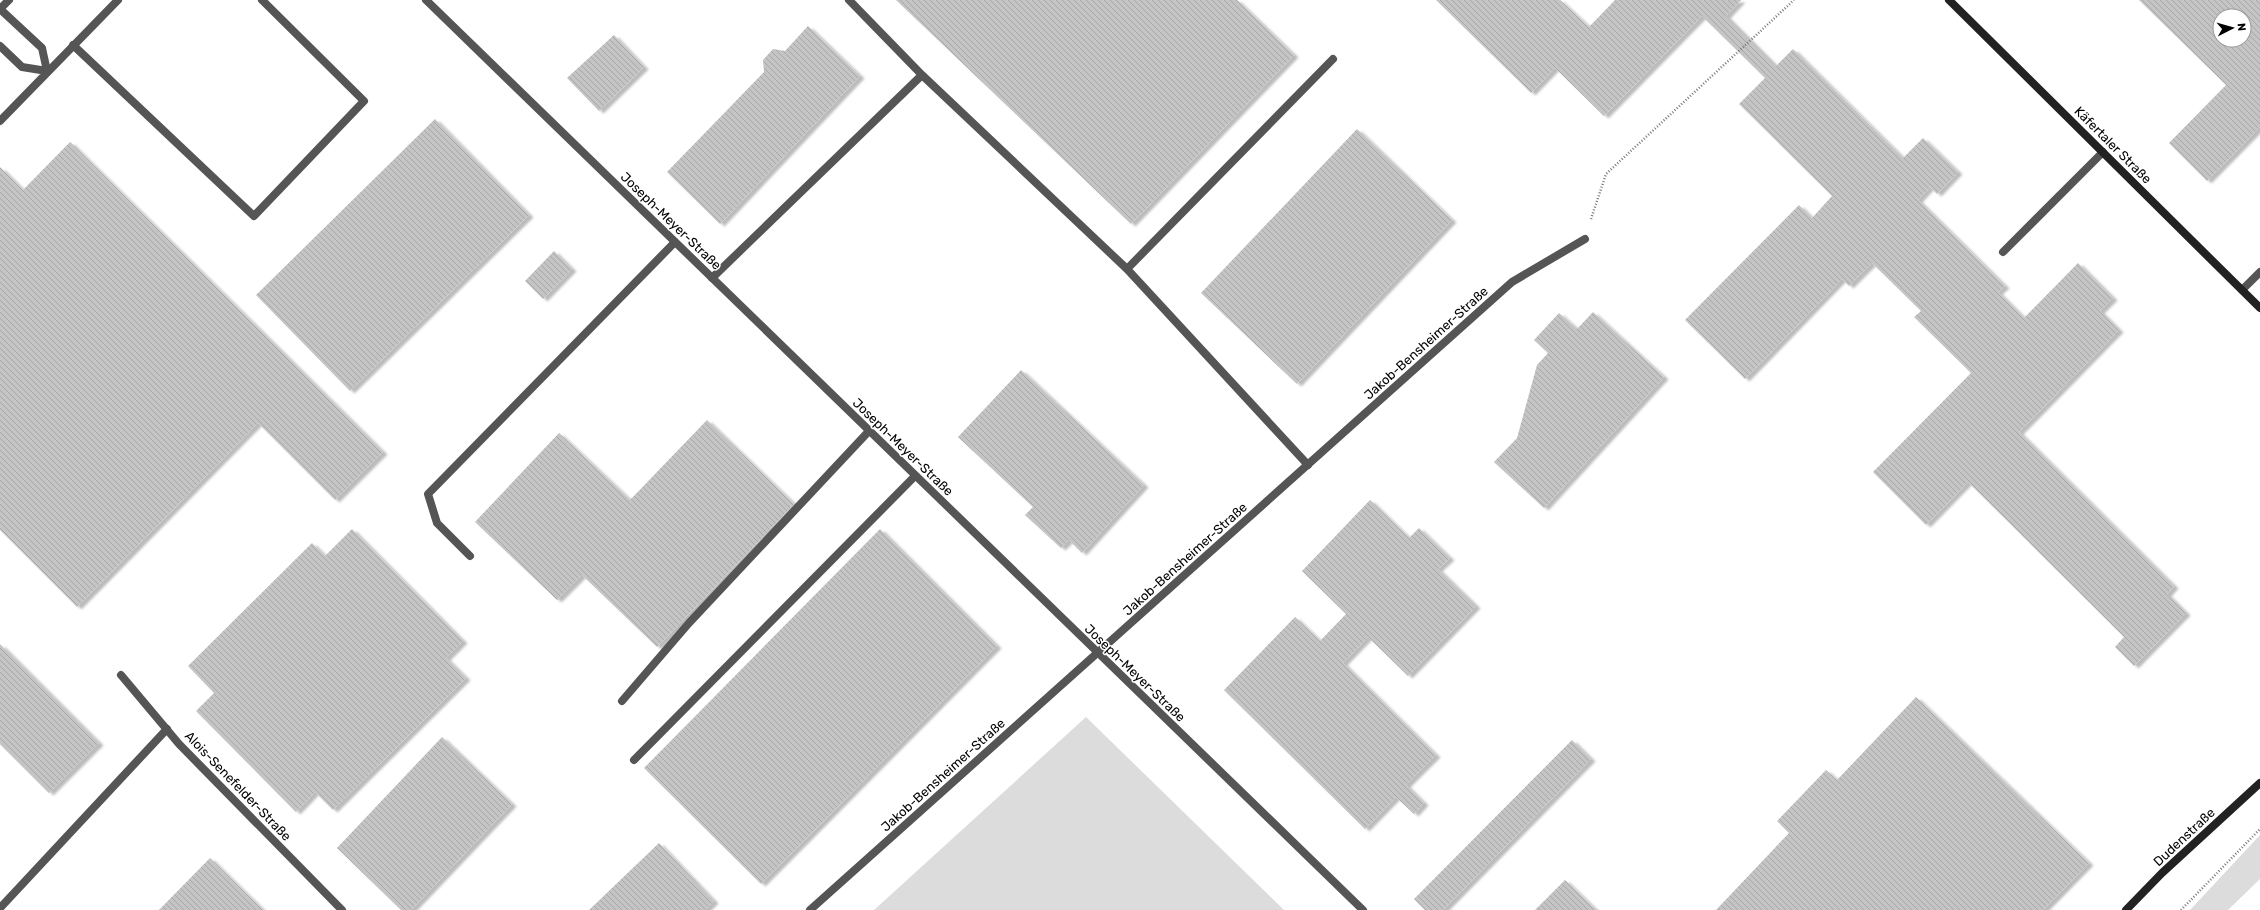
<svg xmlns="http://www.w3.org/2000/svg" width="2260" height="910" viewBox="0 0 2260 910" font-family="Rubik,sans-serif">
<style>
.grass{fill:#dcdcdc}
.building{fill:url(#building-back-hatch);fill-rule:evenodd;filter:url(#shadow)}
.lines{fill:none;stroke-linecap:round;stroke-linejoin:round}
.path{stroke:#777;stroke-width:2.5;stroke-dasharray:1 2;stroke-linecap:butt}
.lane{stroke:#555;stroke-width:8}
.street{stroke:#555;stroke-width:8}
.secondary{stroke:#222;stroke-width:8}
.labels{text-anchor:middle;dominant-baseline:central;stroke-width:3;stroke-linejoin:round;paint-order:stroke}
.street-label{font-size:13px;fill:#000;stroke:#fff}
</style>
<defs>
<pattern id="building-back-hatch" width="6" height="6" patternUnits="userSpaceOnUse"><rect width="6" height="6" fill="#c4c4c4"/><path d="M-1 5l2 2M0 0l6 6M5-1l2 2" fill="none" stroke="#a7a7a7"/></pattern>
<filter id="shadow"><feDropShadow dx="4.5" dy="2.5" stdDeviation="1" flood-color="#0004"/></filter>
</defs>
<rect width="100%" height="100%" fill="#fff"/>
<!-- grass -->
<path class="grass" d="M1086 717 1284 910H874Z
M2260 835V879L2228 910H2190Z"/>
<!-- building -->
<path class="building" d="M896 0H1237L1294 55 1131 224Z
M1436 0H1560L1589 27 1615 0H1741L1726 16 1776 66 1793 49 1903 158 1923 138 1958 172 1937 194 1930 187 1918 200 2005 286 1998 292 2024 318 2078 263 2113 298 2100 311 2119 330 2019 432 2174 586 2167 594 2186 613 2134 666 2115 647 2124 637 1968 482 1926 525 1873 472 1971 373 1914 317 1921 311 1872 263 1849 286 1842 279 1745 379 1685 320 1799 205 1812 218 1832 196 1739 104 1765 78 1702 16 1604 116 1555 68 1531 93Z
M2139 0H2260V127L2207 181 2169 143 2226 85ZM2220 16H2244V40H2220Z
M808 26 860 76 720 224 667 172 764 72 763 60 773 49 785 51Z
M614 35 644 67 599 111 567 78Z
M435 119 529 215 350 391 256 295Z
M1357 129 1452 220 1297 384 1201 293Z
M70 142 383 452 335 500 258 423 77 607 0 530V167L23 190Z
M554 251 572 269 543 299 525 281Z
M1593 312 1664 377 1544 508 1494 462 1517 438 1537 365 1548 353 1534 340 1559 313 1577 329Z
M1021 370 1144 485 1082 553 1069 540 1061 548 1025 515 1033 507 958 437Z
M707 420 794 504 657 647 582 575 557 600 475 522 559 433 630 500Z
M1370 500 1409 538 1419 528 1450 558 1438 569 1476 606 1408 676 1368 637 1343 663 1436 755 1406 785 1424 803 1414 814 1396 797 1365 829 1224 690 1295 617 1320 641 1346 614 1302 571Z
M352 529 463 641 446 658 466 678 333 810 315 792 296 812 196 711 214 693 188 666 312 543 325 556Z
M880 529 997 646 761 884 644 768Z
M0 644 99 743 49 793 0 744Z
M1916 697 2089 863 2088 864 2043 910H1716L1789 833 1777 821 1826 770 1837 780Z
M442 737 512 804 411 910H401L337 848Z
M1572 740 1591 759 1443 910H1425L1414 899Z
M659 843 714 901 705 910H589Z
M210 858 263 910H159Z
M1565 880 1596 910H1535Z"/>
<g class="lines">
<!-- path -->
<path class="path" d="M1591 219 1606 174 1794 0
M2181 910 2260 829"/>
<!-- lane -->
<path class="lane" d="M73 45 254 216 364 101 262 0
M0 46 22 67 47 71 42 48 0 9
M922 75 1127 269 1333 59
M0 121 118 0
M2003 252 2103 152
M1127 269 1308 465
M712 278 922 75 849 0
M2242 290 2260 272
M470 556 437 523 428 494 675 242
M622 701 689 623 869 431
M634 760 915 476
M0 908 167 729"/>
<!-- street -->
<path class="street" d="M426 0 1363 910
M0 9 9 0
M121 675 179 744 342 910
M810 910 1512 282 1585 239"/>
<!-- secondary -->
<path class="secondary" d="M1949 0 2260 308
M2126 910 2162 873 2260 783"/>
</g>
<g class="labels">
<!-- street labels -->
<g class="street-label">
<text transform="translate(2113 145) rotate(45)">Käfertaler Straße</text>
<text transform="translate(671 221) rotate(44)">Joseph-Meyer-Straße</text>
<text transform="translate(1426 343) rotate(-42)">Jakob-Bensheimer-Straße</text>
<text transform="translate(903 447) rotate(44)">Joseph-Meyer-Straße</text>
<text transform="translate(1185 559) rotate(-42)">Jakob-Bensheimer-Straße</text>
<text transform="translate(1135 673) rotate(44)">Joseph-Meyer-Straße</text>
<text transform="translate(943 775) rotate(-42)">Jakob-Bensheimer-Straße</text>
<text transform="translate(238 786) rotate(46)">Alois-Senefelder-Straße</text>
<text transform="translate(2184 837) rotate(-43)">Dudenstraße</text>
</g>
</g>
<!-- north arrow -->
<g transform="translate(2232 28) rotate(84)"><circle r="19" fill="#ffffff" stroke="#999999"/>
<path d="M0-3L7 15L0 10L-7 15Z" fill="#000000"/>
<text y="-6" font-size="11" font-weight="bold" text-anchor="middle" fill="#000000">N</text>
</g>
</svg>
